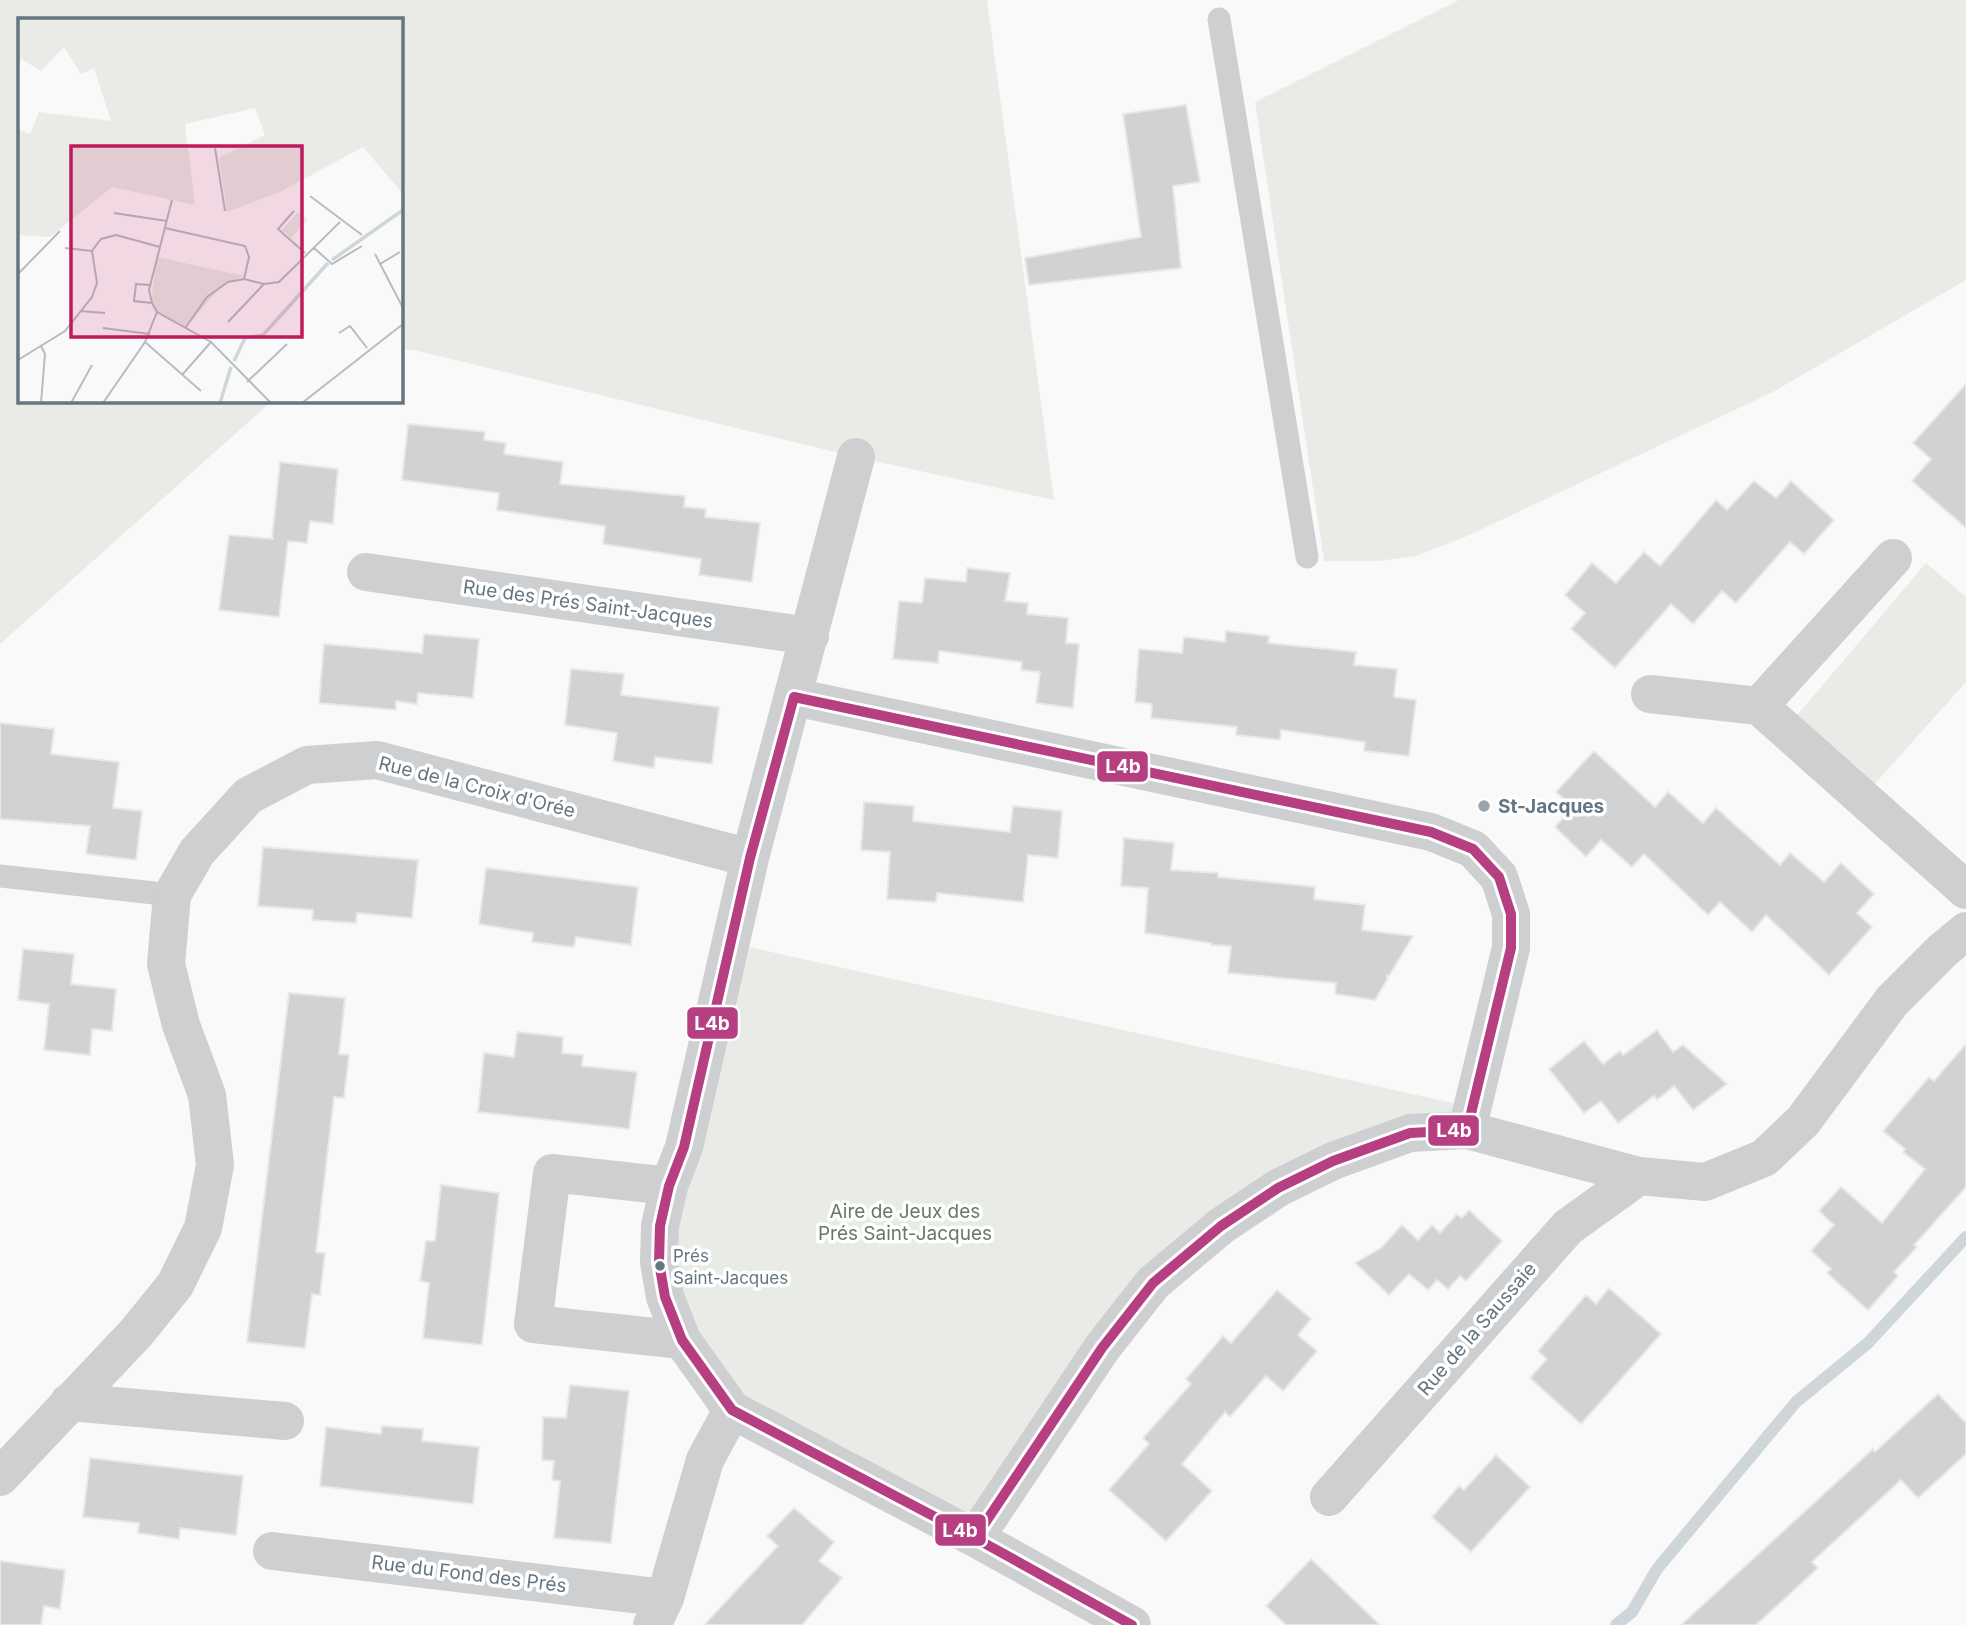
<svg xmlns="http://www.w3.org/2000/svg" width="1966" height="1625" viewBox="0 0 1966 1625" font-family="Inter,sans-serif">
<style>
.green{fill:#e8ebe6}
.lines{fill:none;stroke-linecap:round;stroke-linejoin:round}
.stream{stroke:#ced6d9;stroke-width:12}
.building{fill:#d0d2d3;stroke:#e8e8e8;stroke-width:2}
.service{stroke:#cecfd0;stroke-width:23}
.minor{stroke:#cecfd0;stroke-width:38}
.bus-1-casing{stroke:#fff;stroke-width:16}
.bus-1{stroke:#b63f82;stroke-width:10}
.poi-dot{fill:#99a4ac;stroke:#fff;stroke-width:2.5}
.bus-dot{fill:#657683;stroke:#fff;stroke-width:2.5}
.labels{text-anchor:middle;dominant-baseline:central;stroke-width:7;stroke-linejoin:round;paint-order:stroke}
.bus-label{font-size:17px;fill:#657683;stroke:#fff;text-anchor:start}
.street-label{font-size:19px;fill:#657683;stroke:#fff}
.poi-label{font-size:19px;font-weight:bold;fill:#657683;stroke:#fff;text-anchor:start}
.park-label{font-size:19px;fill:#687a64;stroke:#fff}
.inset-river{fill:none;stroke:#ced6d9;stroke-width:3.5}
.inset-road{fill:none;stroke:#b5bdc3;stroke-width:2}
.view{fill:#c2185b;fill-opacity:0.15;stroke:#c2185b;stroke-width:3.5}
.inset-edge{fill:none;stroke:#657683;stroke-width:3.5}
.line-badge{stroke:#fff;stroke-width:2.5}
.badge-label{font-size:19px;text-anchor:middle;font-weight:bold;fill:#fff}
</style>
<rect width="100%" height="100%" fill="#f9f9f9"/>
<!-- green -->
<path class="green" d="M0 0H987L1054 500 856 457 418 351 401 349V19H19V401H272L0 644Z
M1459 0H1966V280L1773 392 1465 537 1416 556 1378 561H1324L1255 102Z
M1926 563 1966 597V682L1872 787 1794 719Z
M730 943 1471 1107 1410 1133 1221 1226 975 1538 732 1410 665 1297Z"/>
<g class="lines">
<!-- stream -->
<path class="stream" d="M1616 1625 1632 1612 1657 1569 1796 1402 1868 1343 1966 1237"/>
</g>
<!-- building -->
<path class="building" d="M1186 105 1200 182 1173 186 1181 268 1029 285 1025 258 1141 237 1123 114Z
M1966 384V528L1912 481 1931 459 1913 443Z
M408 424 485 432 484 440 506 443 504 454 563 462 560 484 685 496 684 507 706 509 705 517 760 523 752 582 699 575 701 559 603 544 605 526 497 510 499 493 402 480Z
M280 462 338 469 333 524 310 521 307 543 288 541 279 617 219 610 229 535 274 539H272Z
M1754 481 1776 498 1791 481 1834 520 1804 554 1790 542 1736 603 1722 591 1693 624 1671 604 1615 668 1571 629 1585 613 1565 595 1592 563 1616 583 1644 552 1660 566 1716 500 1727 510Z
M967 568 1010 573 1005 601 1028 603 1027 614 1068 618 1066 643 1079 644 1073 708 1036 703 1040 672 1021 670 1022 662 939 651 938 663 893 659 899 601 922 603 925 578 966 582Z
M1226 631 1269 636 1268 643 1356 652 1354 665 1397 669 1394 697 1416 700 1409 756 1364 751 1365 742 1281 730 1280 740 1236 735 1237 727 1151 718 1152 704 1135 702 1139 649 1182 653 1184 637 1225 642Z
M424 634 479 639 473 698 418 693 417 704 396 701V710L319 703 324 644 422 653Z
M571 669 624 674 621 695 719 707 712 764 655 757 654 768 613 761 617 733 565 725Z
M0 723 54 729 51 754 119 762 113 808 142 811 136 860 86 854 90 826 0 819Z
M1594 751 1655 807 1668 792 1703 823 1716 808 1780 865 1790 853 1824 882 1841 863 1874 894 1857 913 1872 927 1829 975 1766 915 1752 932 1720 902 1708 915 1644 854 1632 867 1601 840 1586 857 1555 827 1573 807 1556 792Z
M864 802 914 806 913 821 1010 832 1013 806 1062 811 1058 858 1028 855 1023 902 937 893 936 902 887 899 890 852 861 850Z
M1124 838 1174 843 1171 870 1218 873V877L1315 887 1314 899 1365 905 1362 930 1413 936 1389 976 1387 975V980L1375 1000 1335 994 1336 983 1228 973 1231 946 1211 945V943L1145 933 1148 888 1121 886Z
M263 847 418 860 412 918 357 913 356 923 312 920 313 910 258 906Z
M486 868 638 887 631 945 576 937 574 947 532 942 533 933 479 924Z
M23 949 74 954 71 984 116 989 112 1031 92 1029 90 1055 44 1050 49 1004 18 1000Z
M289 993 345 998 339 1054 349 1055 344 1098 334 1097 316 1252 325 1253 320 1295 312 1294 305 1348 247 1342Z
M1657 1030 1673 1052 1683 1045 1727 1084 1693 1110 1674 1086 1657 1100 1654 1096 1618 1123 1601 1101 1584 1113 1549 1069 1584 1041 1603 1064 1620 1051 1623 1055Z
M517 1032 563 1037 562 1053 583 1055 582 1066 637 1072 629 1129 478 1112 484 1053 514 1057Z
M1966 1044V1187L1914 1245 1917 1247 1894 1272 1898 1276 1868 1310 1827 1273 1831 1269 1811 1251 1834 1225 1819 1211 1841 1187 1882 1223 1925 1169 1903 1152 1905 1149 1883 1131 1929 1077 1934 1081Z
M441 1185 499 1193 482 1345 423 1338 429 1283 420 1281 426 1241H435Z
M1469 1210 1502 1241 1466 1281 1460 1276 1448 1289 1437 1280 1428 1290 1409 1274 1389 1295 1355 1263 1381 1248 1402 1225 1418 1240 1432 1225 1440 1233 1457 1214 1462 1218Z
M1609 1288 1661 1334 1581 1424 1530 1378 1547 1359 1538 1351 1586 1295 1596 1304Z
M1277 1290 1311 1319 1298 1335 1317 1351 1283 1391 1266 1376 1230 1417 1225 1412 1182 1464 1212 1491 1166 1541 1109 1490 1149 1444 1143 1438 1191 1384 1186 1379 1223 1336 1231 1343Z
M570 1385 629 1391 611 1543 554 1538 560 1481 552 1480 554 1461 542 1460 543 1417 566 1418Z
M1938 1394 1966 1423V1454L1918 1498 1901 1480 1812 1562 1818 1568 1756 1625H1681L1873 1449 1875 1452Z
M382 1426 423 1429 422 1441 479 1447 473 1504 320 1486 326 1427 381 1434Z
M1496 1455 1530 1487 1471 1552 1432 1517 1459 1486 1464 1490Z
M90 1458 243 1476 236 1535 180 1528 179 1539 138 1533 139 1523 83 1517Z
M794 1508 834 1542 819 1561 842 1578 802 1625H704L778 1546 767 1536Z
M1311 1559 1380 1625H1286L1266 1606Z
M0 1561 65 1570 60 1609 44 1606 41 1625H0Z"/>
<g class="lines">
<!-- service -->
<path class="service" d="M1219 19 1307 557
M0 876 172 895"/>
<!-- minor -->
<path class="minor" d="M856 457 750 858 684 1147 669 1186 660 1226 659 1262 665 1297 682 1340 732 1410 975 1538 1132 1625
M1893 558 1759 706 1966 890
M366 572 810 636
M1650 694 1759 706
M794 697 1431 832 1473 849 1499 877 1511 914V948L1467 1130
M669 1186 552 1173 533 1324 682 1340
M69 1402 285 1421
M0 1477 136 1333 175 1285 203 1228 215 1165 207 1095 181 1025 166 964 172 895 197 852 248 796 307 765 377 760 750 858
M1329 1497 1568 1227 1639 1176
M975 1538 1102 1348 1153 1283 1221 1226 1278 1188 1333 1161 1410 1133 1467 1130 1639 1176 1705 1182 1764 1158 1803 1121 1892 1001 1942 951 1966 931
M272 1551 665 1598
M652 1625 665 1598 705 1460 732 1410"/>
<defs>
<path id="bus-1" d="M794 697 1431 832 1473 849 1499 877 1511 914V948L1467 1130 1410 1133 1333 1161 1278 1188 1221 1226 1153 1283 1102 1348 975 1538 732 1410 682 1340 665 1297 659 1262 660 1226 669 1186 684 1147 750 858Z
M975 1538 1132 1625"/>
</defs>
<!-- bus-1 casing -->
<use href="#bus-1" class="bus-1-casing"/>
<!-- bus-1 -->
<use href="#bus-1" class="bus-1"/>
</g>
<!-- markers -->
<circle class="poi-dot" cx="1484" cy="806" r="7"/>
<circle class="bus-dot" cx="660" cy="1266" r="6"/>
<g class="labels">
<!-- bus labels -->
<g class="bus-label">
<text x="673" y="1256">Prés<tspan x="673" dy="22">Saint-Jacques</tspan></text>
</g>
<!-- street labels -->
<g class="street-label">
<text transform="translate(588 604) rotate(8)">Rue des Prés Saint-Jacques</text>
<text transform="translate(477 787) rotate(14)">Rue de la Croix d'Orée</text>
<text transform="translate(1477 1329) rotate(-49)">Rue de la Saussaie</text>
<text transform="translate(469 1574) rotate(7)">Rue du Fond des Prés</text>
</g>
<!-- poi labels -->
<g class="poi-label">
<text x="1498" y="806">St-Jacques</text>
</g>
<!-- park labels -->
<g class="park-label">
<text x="905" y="1211">Aire de Jeux des<tspan x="905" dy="22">Prés Saint-Jacques</tspan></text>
</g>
</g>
<!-- overview -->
<g transform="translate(18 18)">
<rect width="385" height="385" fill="#f9f9f9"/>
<path d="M0 0H385V176L345 129 262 174 209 194 201 140 247 117 237 90 167 106 177 187 94 169 32 219 0 217V112L12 116 21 94 93 103 76 50 63 56 46 29 23 53 3 41 0 50ZM280 194 290 202 273 220 264 212ZM139 239 226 258 204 267 168 309 139 294 133 284Z" fill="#e8ebe6"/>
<path class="inset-river" d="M314 242 385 192M216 343 227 320 245 317 310 245M202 385 213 349"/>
<path class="inset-road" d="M197 130 207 193M292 178 344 217M154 182 131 272 134 285 139 294 193 324 253 385M276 193 260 211 287 235M96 195 149 203M147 210 227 228 231 239 226 261M47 230 74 233M296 230 314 246 344 228M357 236 385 290M362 246 382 234M0 256 42 213M132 267 118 266 116 283 134 285M62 293 87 295M210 304 246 266M168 309 189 279 210 264 226 261 246 266 261 264 322 204M85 310 132 316M321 315 332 308 349 330M127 324 183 373M23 328 27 336 23 385M0 342 47 313 74 279 79 265 74 233 83 221 98 217 142 229M164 357 193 324M229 364 269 326M53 385 74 347M85 385 127 324 139 294M284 385 385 306"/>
<path class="view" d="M53 128H284V319H53Z"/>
<rect width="385" height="385" class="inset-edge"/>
</g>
<g class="line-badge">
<rect x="1096" y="750" width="53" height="33" rx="7" fill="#b63f82"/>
<rect x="686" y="1006" width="53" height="34" rx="7" fill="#b63f82"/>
<rect x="1427" y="1114" width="53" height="33" rx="7" fill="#b63f82"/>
<rect x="934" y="1513" width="53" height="34" rx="7" fill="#b63f82"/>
</g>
<g class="badge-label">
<text x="1123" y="773">L4b</text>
<text x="712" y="1030">L4b</text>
<text x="1454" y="1137">L4b</text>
<text x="960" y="1537">L4b</text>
</g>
</svg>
